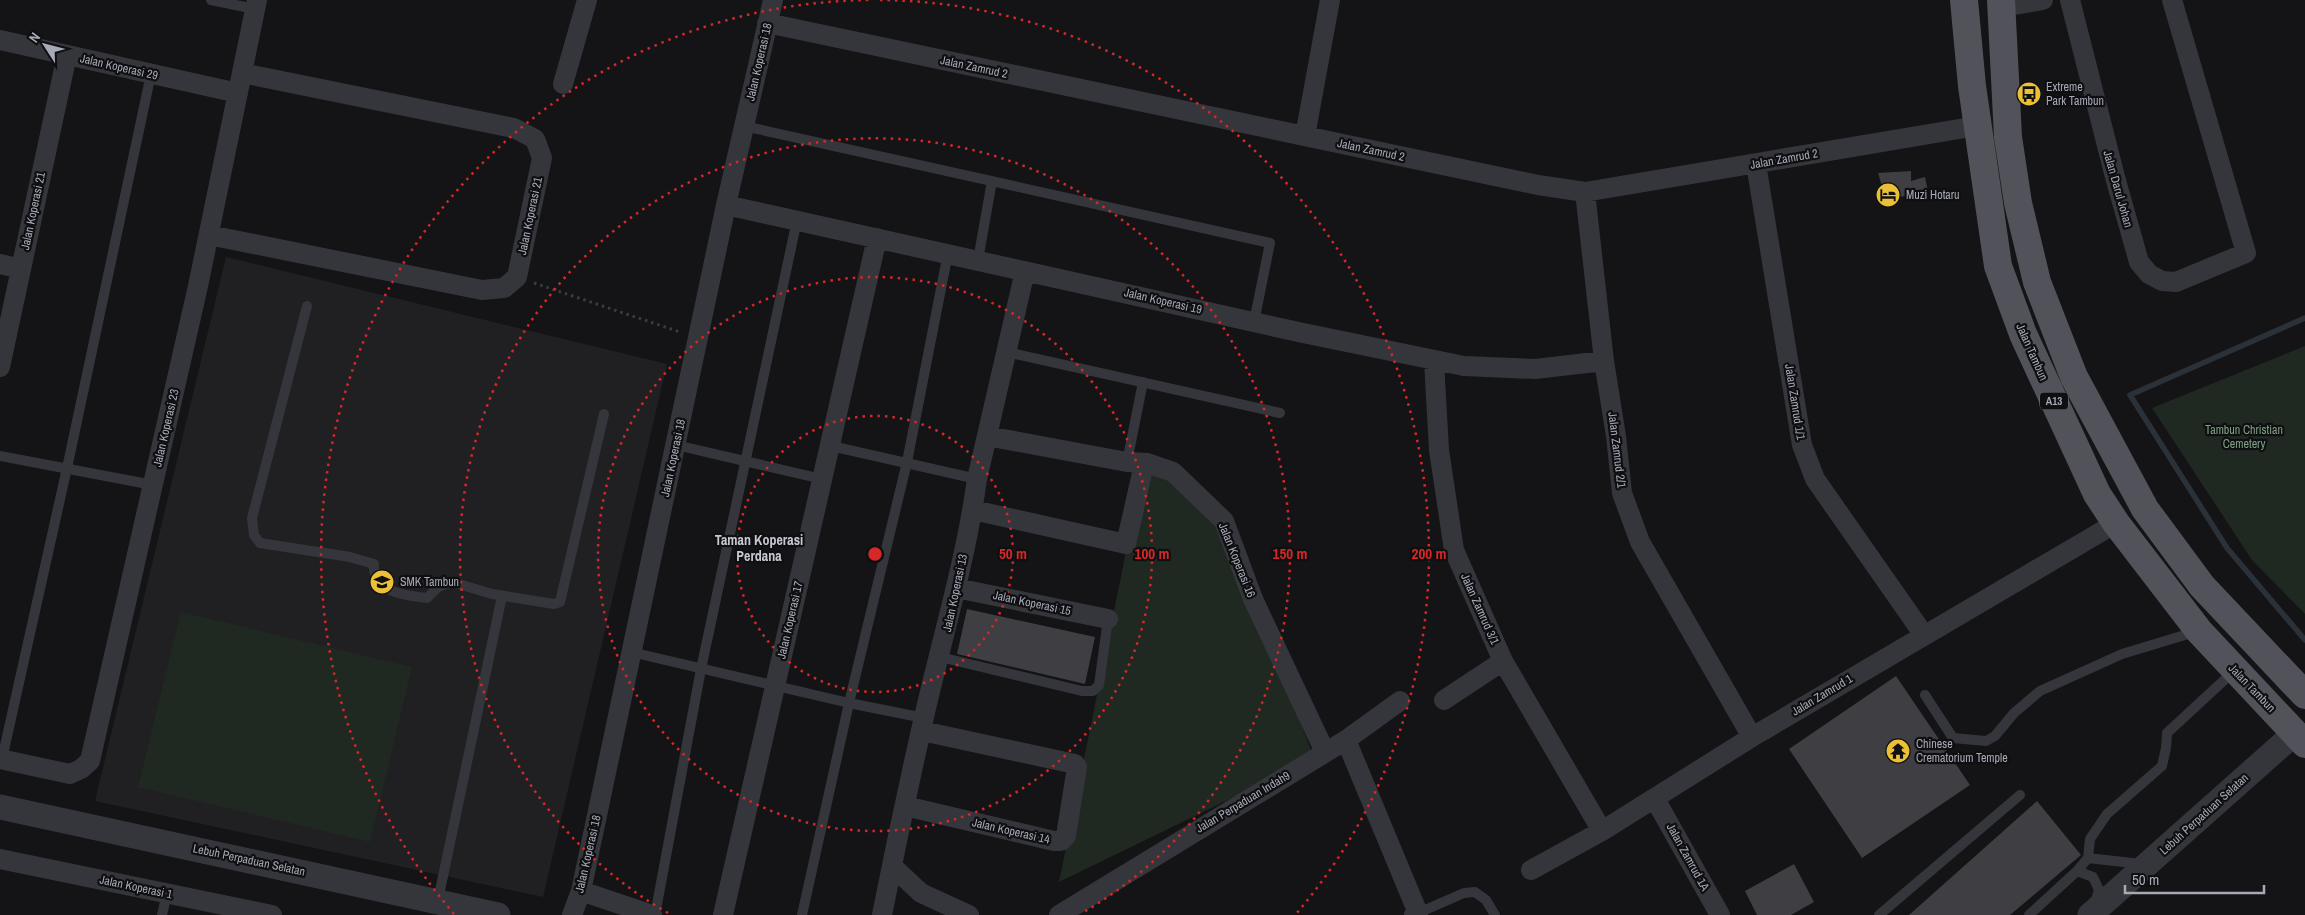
<svg xmlns="http://www.w3.org/2000/svg" width="2305" height="915" viewBox="0 0 2305 915" font-family="'Archivo Narrow',sans-serif">
<style>
.built{fill:#202023}
.green{fill:#202822}
.lines{fill:none;stroke-linecap:round;stroke-linejoin:round}
.stream{stroke:#2b3139;stroke-width:5.5}
.building{fill:#3e3e43}
.path{stroke:#3b3c42;stroke-width:3;stroke-dasharray:2.5 4;stroke-linecap:butt}
.service{stroke:#35363b;stroke-width:10}
.minor{stroke:#35363b;stroke-width:20}
.tertiary{stroke:#35363b;stroke-width:25}
.primary{stroke:#51525a;stroke-width:28}
.ring{fill:none;stroke:#d62828;stroke-width:2.5;stroke-dasharray:2.5 5}
.labels{text-anchor:middle;dominant-baseline:central;stroke-width:4.5;stroke-linejoin:round;paint-order:stroke}
.shield{fill:#0f0f11;stroke:#797b84;stroke-width:1}
.shield-label{font-size:11px;font-weight:bold;fill:#a6a9b6}
.street-label{font-size:12px;fill:#a6a9b6;stroke:#0f0f11}
.poi-label{font-size:12px;fill:#a6a9b6;stroke:#0f0f11;text-anchor:start}
.park-label{font-size:12px;fill:#7ea083;stroke:#0f0f11}
.neighbourhood-label{font-size:14px;font-weight:bold;fill:#c7c9d2;stroke:#0f0f11}
.centre{fill:#d62828;stroke:#0f0f11;stroke-width:2.5}
.ring-label{font-size:15px;text-anchor:middle;font-weight:bold;fill:#d62828;stroke:#0f0f11;stroke-width:4.5;stroke-linejoin:round;paint-order:stroke}
</style>
<rect width="100%" height="100%" fill="#141416"/>
<!-- built -->
<path class="built" d="M226 257 667 364 543 897 95 801Z"/>
<!-- green -->
<path class="green" d="M2305 346V614L2252 560 2152 408Z
M1163 469 1224 521 1314 758 1059 882 1142 473Z
M181 612 412 667 370 842 138 787Z"/>
<g class="lines">
<!-- stream -->
<path class="stream" d="M2305 318 2130 395 2227 548 2305 640"/>
</g>
<!-- building -->
<path class="building" d="M1911 171V181L1925 177 1928 191 1886 200 1878 173Z
M967 609 1095 637 1085 684 957 654Z
M1896 676 1970 785 1862 858 1789 749Z
M2037 801 2081 855 2010 915H1909Z
M1794 864 1814 902 1791 915H1757L1745 891Z"/>
<g class="lines">
<!-- path -->
<path class="path" d="M534 283 680 332"/>
<!-- service -->
<path class="service" d="M211 0 255 9
M744 126 1270 243 1254 322
M978 260 992 181
M307 306 252 518 254 535 260 543 350 557 374 564C372 593 405 595 427 598L438 587 452 582 492 594 554 604 560 602 604 414
M1006 352 1280 413
M676 445 822 479
M831 446 977 479
M0 456 153 485
M1127 462 1143 382
M631 652 849 703 924 718
M940 657 1082 691H1093L1099 685 1108 619
M1925 695 1953 738 1986 741 1995 736 2014 713 2040 691 2122 654 2198 631
M2 759 67 468 151 74
M2088 858 2090 839 2107 814 2162 766 2166 748 2167 733 2234 671
M2077 871 2093 877 2099 890 2095 903
M438 900 502 596
M1418 913 1464 893 1475 892 1486 900 1495 915
M162 915 167 893
M655 915 701 669 797 220
M802 915 849 703 907 462 948 253
M1879 915 2020 795
M2029 915 2077 871 2088 858 2141 864"/>
<!-- minor -->
<path class="minor" d="M2070 0 2115 177 2139 262 2149 274 2162 281 2176 282 2246 253 2172 0
M2002 7 2043 0
M767 23 1538 185 1585 192 1977 126
M0 40 238 93
M563 84 587 0
M1305 136 1330 0
M1756 164 1802 445 1815 479 1924 635
M1585 192 1604 361 1616 436 1622 493 1640 542 1752 737
M726 205 1303 333 1464 366 1535 369 1604 361
M209 235 482 290 504 288 517 277 542 158 535 139 514 128 242 73
M0 264 21 269
M1434 361 1439 450 1454 550 1503 661 1602 831
M0 367 67 55
M987 436 1127 462 1147 463 1173 472 1224 521 1253 599 1325 752
M973 510 1126 544 1142 473 1147 463
M956 588 1108 619
M1444 700 1503 661
M1346 740 1418 913 1414 915
M0 759 70 774 81 769 90 761 198 286 257 0
M1655 799 1720 915
M905 806 1054 841H1061L1066 836 1077 767 1075 764 922 731
M0 859 272 915
M892 866 921 893 969 915
M1531 870 1602 831 1752 737 2116 523
M581 891 652 915
M572 915 581 891 726 205 773 0
M723 915 877 238
M882 915C895 849 909 783 924 717 942 638 966 560 977 479L1025 271
M1059 915 1346 740 1400 701"/>
<!-- tertiary -->
<path class="tertiary" d="M0 807 498 915
M2090 915 2295 733"/>
<!-- primary -->
<path class="primary" d="M1964 0 1972 86 1998 266 2023 334 2097 494 2116 523 2199 631 2305 744
M2001 0 2008 137 2018 203 2037 282 2074 377 2145 509 2202 586 2305 695"/>
</g>
<!-- distance rings -->
<g class="ring">
<circle cx="875" cy="554" r="138"/>
<circle cx="875" cy="554" r="277"/>
<path d="M668 913A415 415 0 1 1 1082 913"/>
<path d="M454 914A554 554 0 0 1 870 0M880 0A554 554 0 0 1 1296 914"/>
</g>
<!-- icons -->
<defs>
<symbol id="bus-disc" viewBox="-11 -11 22 22"><circle r="9.5" fill="#ecc036" stroke="#0f0f11"/><path d="M-5-6H5V4H4V6H2V4H-2V6H-4V4H-5ZM-3.5-4V0h7V-4ZM-3.5 1.2v1.5H-2V1.2ZM2 1.2v1.5H3.5V1.2Z" fill="#111"/></symbol>
<symbol id="hotel-disc" viewBox="-11 -11 22 22"><circle r="9.5" fill="#ecc036" stroke="#0f0f11"/><path d="M-6-4.5h1.5V1H6V5H4.5V3h-9V5H-6ZM-4 0a1.8 1.8 0 1 1 3.6 0ZM.5 0V-2.5h3Q6-2.5 6 0Z" fill="#111"/></symbol>
<symbol id="school-disc" viewBox="-11 -11 22 22"><circle r="9.5" fill="#ecc036" stroke="#0f0f11"/><path d="M0-5L7-2L0 1L-7-2ZM-4 1L0 2.5L4 1V4Q0 6-4 4Z" fill="#111"/></symbol>
<symbol id="temple-disc" viewBox="-11 -11 22 22"><circle r="9.5" fill="#ecc036" stroke="#0f0f11"/><path d="M0-6L5-2H3V0L6.5 2.5H4V6H1.5V3h-3V6H-4V2.5H-6.5L-3 0V-2H-5Z" fill="#111"/></symbol>
</defs>
<g fill-rule="evenodd">
<use href="#bus-disc" x="2015" y="80" width="28" height="28"/>
<use href="#hotel-disc" x="1874" y="181" width="28" height="28"/>
<use href="#school-disc" x="368" y="568" width="28" height="28"/>
<use href="#temple-disc" x="1884" y="737" width="28" height="28"/>
</g>
<g class="labels">
<!-- shield labels -->
<rect class="shield" x="2040" y="392.5" width="28" height="17" rx="4"/>
<g class="shield-label">
<text x="2054" y="401">A13</text>
</g>
<!-- street labels -->
<g class="street-label">
<text transform="translate(759 62) rotate(-77)">Jalan Koperasi 18</text>
<text transform="translate(119 67) rotate(13)">Jalan Koperasi 29</text>
<text transform="translate(974 67) rotate(12)">Jalan Zamrud 2</text>
<text transform="translate(1371 150) rotate(12)">Jalan Zamrud 2</text>
<text transform="translate(1784 159) rotate(-10)">Jalan Zamrud 2</text>
<text transform="translate(2118 189) rotate(74)">Jalan Darul Johan</text>
<text transform="translate(33 211) rotate(-78)">Jalan Koperasi 21</text>
<text transform="translate(530 216) rotate(-78)">Jalan Koperasi 21</text>
<text transform="translate(1163 301) rotate(13)">Jalan Koperasi 19</text>
<text transform="translate(2032 352) rotate(66)">Jalan Tambun</text>
<text transform="translate(1795 402) rotate(81)">Jalan Zamrud 1/1</text>
<text transform="translate(166 428) rotate(-77)">Jalan Koperasi 23</text>
<text transform="translate(1617 450) rotate(83)">Jalan Zamrud 2/1</text>
<text transform="translate(673 458) rotate(-78)">Jalan Koperasi 18</text>
<text transform="translate(1237 560) rotate(68)">Jalan Koperasi 16</text>
<text transform="translate(955 593) rotate(-78)">Jalan Koperasi 13</text>
<text transform="translate(1032 603) rotate(12)">Jalan Koperasi 15</text>
<text transform="translate(1480 609) rotate(66)">Jalan Zamrud 3/1</text>
<text transform="translate(790 620) rotate(-77)">Jalan Koperasi 17</text>
<text transform="translate(2252 688) rotate(46)">Jalan Tambun</text>
<text transform="translate(1822 695) rotate(-31)">Jalan Zamrud 1</text>
<text transform="translate(1243 802) rotate(-31)">Jalan Perpaduan Indah9</text>
<text transform="translate(2204 814) rotate(-42)">Lebuh Perpaduan Selatan</text>
<text transform="translate(1011 831) rotate(13)">Jalan Koperasi 14</text>
<text transform="translate(588 854) rotate(-77)">Jalan Koperasi 18</text>
<text transform="translate(1688 857) rotate(61)">Jalan Zamrud 1A</text>
<text transform="translate(249 860) rotate(12)">Lebuh Perpaduan Selatan</text>
<text transform="translate(136 887) rotate(12)">Jalan Koperasi 1</text>
</g>
<!-- poi labels -->
<g class="poi-label">
<text x="2046" y="87">Extreme<tspan x="2046" dy="14">Park Tambun</tspan></text>
<text x="1906" y="195">Muzi Hotaru</text>
<text x="400" y="582">SMK Tambun</text>
<text x="1916" y="744">Chinese<tspan x="1916" dy="14">Crematorium Temple</tspan></text>
</g>
<!-- park labels -->
<g class="park-label">
<text x="2244" y="430">Tambun Christian<tspan x="2244" dy="14">Cemetery</tspan></text>
</g>
<!-- neighbourhood labels -->
<g class="neighbourhood-label">
<text x="759" y="540">Taman Koperasi<tspan x="759" dy="16">Perdana</tspan></text>
</g>
</g>
<circle cx="875" cy="554" r="8" class="centre"/>
<g class="ring-label">
<text x="1013" y="559">50 m</text>
<text x="1152" y="559">100 m</text>
<text x="1290" y="559">150 m</text>
<text x="1429" y="559">200 m</text>
</g>
<!-- north arrow -->
<g transform="translate(45 45) rotate(306)" stroke="#0f0f11" stroke-width="4" paint-order="stroke">
<path d="M0-4L9 19L0 12L-9 19Z" fill="#a6a9b6"/>
<text y="-8" font-size="14" font-weight="bold" text-anchor="middle" fill="#a6a9b6">N</text>
</g>
<!-- scale -->
<path d="M2125 885v8h139v-8" fill="none" stroke="#a6a9b6" stroke-width="2.5"/>
<text x="2132" y="885" font-size="15" fill="#a6a9b6" stroke="#0f0f11" stroke-width="4" paint-order="stroke">50 m</text>
</svg>
